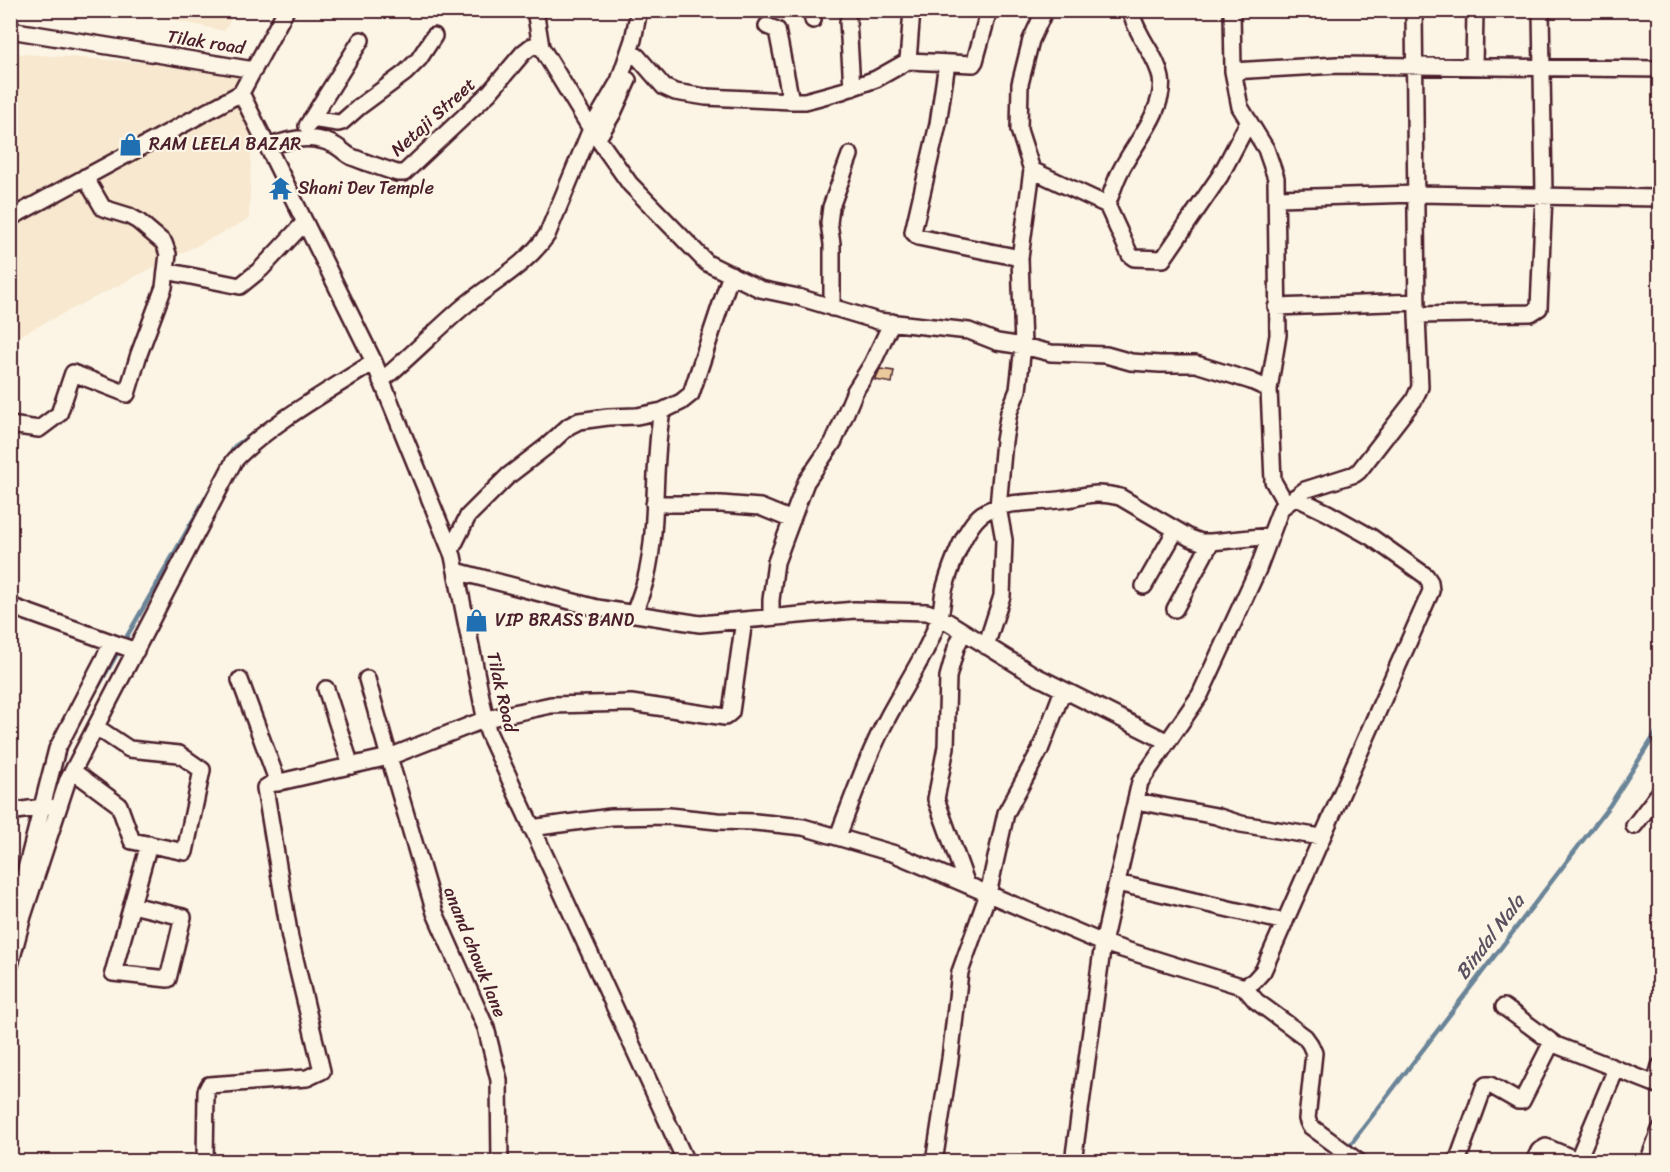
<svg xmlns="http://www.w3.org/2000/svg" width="1670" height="1172" viewBox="0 0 1670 1172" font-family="Sriracha,sans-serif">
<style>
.built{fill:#f7e8cf}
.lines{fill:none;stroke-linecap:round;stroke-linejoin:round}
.stream{stroke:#6a8498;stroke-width:4.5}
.building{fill:#eac99c;stroke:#4a1f2b;stroke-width:1.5}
.minor-casing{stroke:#4a1f2b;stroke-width:20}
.minor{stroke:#fcf5e5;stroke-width:15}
.labels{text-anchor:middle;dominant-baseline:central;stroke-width:4.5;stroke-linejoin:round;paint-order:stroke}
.street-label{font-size:18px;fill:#4a1f2b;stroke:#fcf5e5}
.poi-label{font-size:18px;fill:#4a1f2b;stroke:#fcf5e5;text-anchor:start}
.water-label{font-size:20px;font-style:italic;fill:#5a5261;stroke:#fcf5e5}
</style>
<rect width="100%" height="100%" fill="#fcf5e5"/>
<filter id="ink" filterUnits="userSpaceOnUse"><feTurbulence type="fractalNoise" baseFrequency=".0167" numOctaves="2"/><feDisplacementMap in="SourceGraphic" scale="12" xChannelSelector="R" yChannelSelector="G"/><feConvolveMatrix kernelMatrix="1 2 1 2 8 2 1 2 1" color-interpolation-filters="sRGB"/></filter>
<g filter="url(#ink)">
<!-- built -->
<path class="built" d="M133 11 236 10V11L224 31Z
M11 53 254 70 249 219 11 340Z"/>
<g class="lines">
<!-- stream -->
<path class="stream" d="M228 458 235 446 254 433
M89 703 217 478
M1337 1162 1610 805 1660 727"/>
</g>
<!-- building -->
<path class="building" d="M880 369 894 371 892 383 875 380Z"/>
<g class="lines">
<defs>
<path id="minor" d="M535 10 541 47 591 129 630 184 707 263 760 289 798 297 878 321 969 331 997 342 1023 346 1051 353 1106 355 1131 362 1160 364H1196L1251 381 1269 389
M812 10 813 20
M1232 10 1233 71 1240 107 1266 149 1276 178 1278 335 1269 389 1273 481 1286 504
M848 21 852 88
M767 26 777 30 791 101
M10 30 254 70
M637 56 664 87 675 92 706 97 791 101H805L842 91 876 79 908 61 973 64 975 61 989 10
M908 61 912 10
M947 63 938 124 913 232 918 237 1020 258
M1474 67 1475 10
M1233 71 1337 65 1660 69
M241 93 374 362 453 556 488 732 686 1162
M241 93 286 10
M311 119 338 123 342 122 359 107 405 73 419 59 434 36
M307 126 361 40
M598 138 613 113 628 80
M268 147C288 139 312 134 332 144 340 147 345 154 352 157 367 163 382 168 397 173H404L489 93 523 53 532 46 541 47
M1032 170 1107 205C1112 193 1115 181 1121 170 1134 144 1166 109 1161 78 1158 61 1146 47 1139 32 1135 25 1133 18 1130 10
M1278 198 1417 194 1660 198
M1107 205 1130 255 1134 258 1163 259 1220 176 1249 121
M10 218 241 93
M166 271 240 286 261 269 305 222
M1276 307 1417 302
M832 308V244L829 223 831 207 850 155
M1417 315 1531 313 1539 308 1544 195 1541 10
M381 381C409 358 435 331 463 307 491 283 525 267 547 235L591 129 619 81 633 40 639 10
M10 425 39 429 59 414 73 373 127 394 139 354 164 287 168 254 164 243 138 221 129 216 103 208 85 177
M654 504H721L760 507 792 520
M451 550 468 516 508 476 547 446 569 426 579 421 608 417 637 416 662 411 681 402 691 394 731 274
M456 571 597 608 700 624 855 610 927 612 940 617 1034 675 1168 742
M1144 586 1176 530
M10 606 136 651
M1175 609 1211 542
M634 614C638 602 643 590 646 578 659 525 652 465 662 411
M771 617V600L776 562 806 482 834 441 855 391 872 364 892 322
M963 632 956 648 948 677 946 747 936 799 967 885
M986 646 1002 596 1004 540 998 507 1004 441 1009 412 1018 390 1023 346 1020 258 1032 170 1019 130 1020 84 1031 40 1045 10
M240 680 278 783
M326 689 351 766
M73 771 119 805 132 841 185 852 202 770 179 754 129 749 96 727
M1136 801 1216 816 1241 824 1321 837
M10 812 49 806
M1634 826 1660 792
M531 828 611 817 669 816 717 821 755 822 803 827 895 854 1103 943 1244 987 1256 1001 1305 1037 1310 1044 1314 1053 1307 1119 1310 1126 1359 1162
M838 836C854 795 868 754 889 715 906 683 928 652 939 618 943 608 942 597 945 587 951 566 965 527 982 514 1001 500 1043 503 1066 499 1076 498 1087 494 1097 494 1105 494 1112 495 1120 497L1190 538 1201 542H1211L1271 536
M1117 883 1285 922
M132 905 183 917 168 979 113 973 149 844
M10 916 17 904 57 749 112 643
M10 965 23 916 67 782 234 461C269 424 330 390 374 362
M1244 987 1254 981 1263 971 1431 591 1430 582 1426 576 1371 537 1328 513 1295 497
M1504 1007 1556 1045 1660 1086
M1655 1084 1660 1066
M205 1162 206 1091 209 1085 307 1078 322 1071 290 938 265 788 271 784 389 757 367 679
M500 1162 499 1080 486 1028 435 913 389 757 486 719 551 705 631 703 725 717 731 712 744 620
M934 1162 950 1059 960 972 988 894 1006 813 1040 750 1063 690
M1073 1162 1103 943 1140 782 1200 695 1258 569 1281 508 1305 490 1355 474 1359 471 1414 400 1420 387 1417 315 1414 10
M1457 1162 1484 1087 1486 1085H1490L1518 1101H1522L1552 1042
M1534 1162 1539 1151 1546 1147 1572 1158 1579 1157 1616 1069
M1648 1162 1660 1130"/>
</defs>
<!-- minor casing -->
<use href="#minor" class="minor-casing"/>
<!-- minor -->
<use href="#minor" class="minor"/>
</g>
</g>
<!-- icons -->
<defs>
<symbol id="shop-bare" viewBox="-9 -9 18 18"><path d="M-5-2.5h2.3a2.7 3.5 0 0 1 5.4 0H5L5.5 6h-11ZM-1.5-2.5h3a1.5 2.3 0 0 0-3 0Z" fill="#1f6fb2" stroke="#fcf5e5" stroke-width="2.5" paint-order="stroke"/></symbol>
<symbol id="temple-bare" viewBox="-9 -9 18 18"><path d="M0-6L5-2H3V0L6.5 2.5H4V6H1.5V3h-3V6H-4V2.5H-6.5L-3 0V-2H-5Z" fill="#1f6fb2" stroke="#fcf5e5" stroke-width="2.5" paint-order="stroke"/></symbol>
</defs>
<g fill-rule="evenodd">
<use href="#shop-bare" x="114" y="128" width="33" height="33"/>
<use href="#temple-bare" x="264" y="172" width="33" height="33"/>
<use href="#shop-bare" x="460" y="604" width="33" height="33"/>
</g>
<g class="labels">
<!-- street labels -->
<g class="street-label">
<text transform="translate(206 42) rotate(9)">Tilak road</text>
<text transform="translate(433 117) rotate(-42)">Netaji Street</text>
<text transform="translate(502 692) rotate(77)">Tilak Road</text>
<text transform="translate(475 952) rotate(68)">anand chowk lane</text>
</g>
<!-- poi labels -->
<g class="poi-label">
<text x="149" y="144">RAM LEELA BAZAR</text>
<text x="298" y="188">Shani Dev Temple</text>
<text x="495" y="620">VIP BRASS BAND</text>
</g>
<!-- water labels -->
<g class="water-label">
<text transform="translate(1490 937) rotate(-53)">Bindal Nala</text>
</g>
</g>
<!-- margin -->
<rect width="1670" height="1172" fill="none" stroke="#fcf5e5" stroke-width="36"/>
<rect x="18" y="18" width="1634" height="1136" fill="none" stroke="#4a1f2b" stroke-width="2" filter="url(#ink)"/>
</svg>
